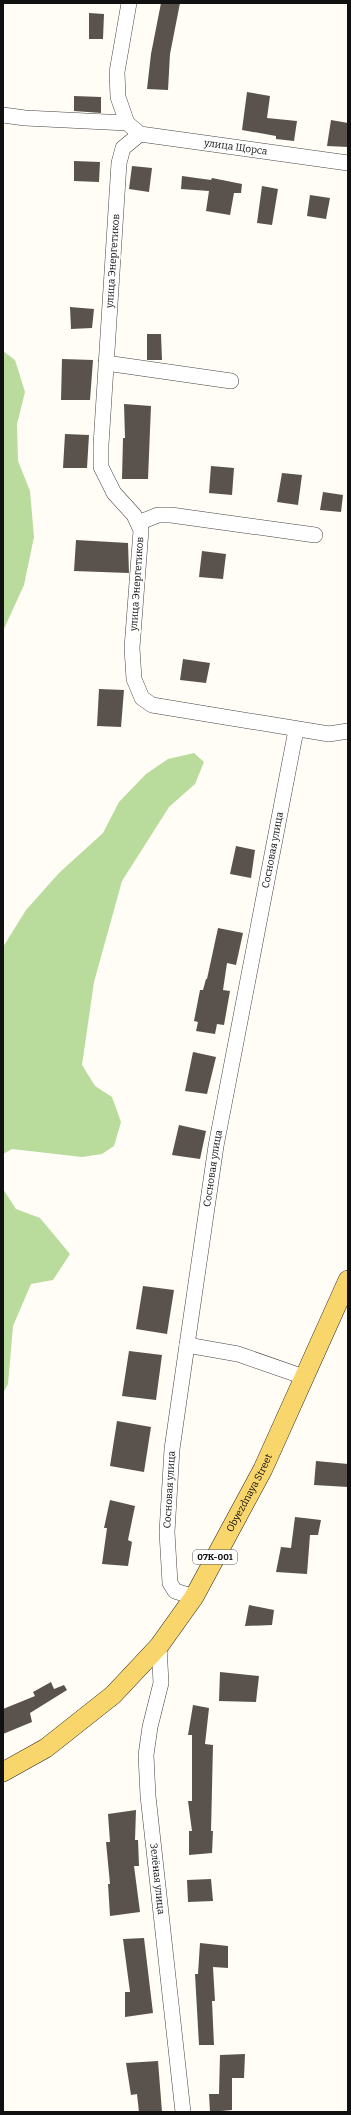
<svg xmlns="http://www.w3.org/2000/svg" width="351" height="2115" viewBox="0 0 351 2115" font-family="Bitter,serif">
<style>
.forest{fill:#b9dc9c}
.building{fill:#5a524d}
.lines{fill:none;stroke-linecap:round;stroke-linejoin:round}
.minor-casing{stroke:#444;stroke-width:16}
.major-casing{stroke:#222;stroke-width:20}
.minor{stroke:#fff;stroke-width:15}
.major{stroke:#f9d66b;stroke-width:19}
.labels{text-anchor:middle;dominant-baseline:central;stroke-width:4;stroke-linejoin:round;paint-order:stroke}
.shield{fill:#fff;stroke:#585858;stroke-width:1}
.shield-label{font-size:9px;font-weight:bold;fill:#111}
.street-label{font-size:10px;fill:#111;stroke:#fff}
</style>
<rect width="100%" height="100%" fill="#fffdf5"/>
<!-- forest -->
<path class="forest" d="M3 351 15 360 25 392 17 424 18 461 30 491 34 537 24 585 3 631Z
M194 753 204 762 195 784 169 807 122 881 94 982 82 1065 95 1086 112 1097 121 1122 114 1146 102 1154 82 1157 12 1149 3 1154V947L26 910 59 873 103 833 119 802 146 774 168 759Z
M3 1189 16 1209 40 1218 70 1254 53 1280 31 1284 13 1326 8 1384 3 1393Z"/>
<!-- building -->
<path class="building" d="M161 3H180L170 54 168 90 147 89 151 54Z
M89 13 104 14 103 39H89Z
M247 92 270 96 267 118 297 121 294 141 276 139V136L242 130Z
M74 96 101 97V113L74 111Z
M331 120 348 123V147L327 146Z
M74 161 100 162 99 182 74 181Z
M132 166 152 168 149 192 129 189Z
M182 176 211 180 212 178 242 184 241 193H234L230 215 206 211 209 191 181 189Z
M262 186 278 189 272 225 257 223Z
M310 195 330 198 326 219 307 216Z
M70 307 94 309 92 328 71 329Z
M147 334H161L162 360H147Z
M62 359 93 360 90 400H61Z
M124 404 151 406 148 479H122L123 438H125Z
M65 434 89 435 87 468H63Z
M211 466 234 468 232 495 209 493Z
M282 473 302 475 298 505 277 502Z
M323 492 343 495 341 512 320 510Z
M76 540 128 543 129 573 74 571Z
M202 551 226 554 223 579 199 577Z
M183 659 210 663 206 683 180 680Z
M99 689 124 690 121 727 97 726Z
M236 846 255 850 251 878 230 874Z
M218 928 243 933 236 965 227 963 223 990 230 991 224 1025 217 1024 215 1034 196 1031 198 1022 194 1021 200 990H203L206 979H207Z
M193 1052 216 1057 207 1094 185 1091Z
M179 1125 206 1131 200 1159 172 1155Z
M143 1286 174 1290 167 1334 136 1329Z
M129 1351 162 1355 156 1400 122 1396Z
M117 1421 151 1427 144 1472 110 1466Z
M316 1461 348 1464V1487L314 1485Z
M110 1500 135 1506 128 1540 132 1542 128 1566 102 1564 107 1528H104Z
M295 1517 321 1520 318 1535H310L307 1574 276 1572 281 1547 291 1548Z
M249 1605 274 1610 272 1625 245 1626Z
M220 1672 259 1676 256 1702 219 1701Z
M51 1682 54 1689 64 1685 67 1690 30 1713 32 1722 3 1734V1709L35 1696 33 1692Z
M193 1705 209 1708 205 1744 213 1745 211 1831H213L212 1853 189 1855V1831H192L188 1801H192V1735H188Z
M136 1810 135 1840H138L139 1866H134L140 1912 110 1916 108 1884H110L106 1842H110L108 1814Z
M211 1879 213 1901 188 1902 187 1880Z
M144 1938 153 2013 125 2017V1992H130L123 1939Z
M200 1943 228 1946V1968L213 1967 215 2001H212L214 2045H199L195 1974H198Z
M245 2054 244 2078H232V2110L210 2112 209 2094H219L220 2055Z
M158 2061 162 2112H139L137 2094 131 2095 126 2063Z"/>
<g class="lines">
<defs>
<g id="minor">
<path id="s1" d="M3 115 25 118 127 123 140 134 348 163"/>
<path d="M127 123 118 97 117 72 129 3"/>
<path d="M140 134 123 148 119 163 101 445V467L114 493 134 515 141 530 132 648 134 679 142 698 152 705 329 734 348 731"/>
<path d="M106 363 231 381"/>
<path d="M138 523 158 515H171L315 535"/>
<path d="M187 1345 238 1354 304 1377"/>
<path id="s2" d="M194 1597 175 1591 170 1583 167 1532 172 1449 187 1345 216 1146 296 730"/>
<path id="s3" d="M159 1646 161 1683 150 1727 146 1755 148 1796 183 2112"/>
</g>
<g id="major">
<path id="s4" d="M3 1772 46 1748 113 1695 159 1646 194 1597 263 1469 348 1280"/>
</g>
</defs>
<!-- minor casing -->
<use href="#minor" class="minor-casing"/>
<!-- major casing -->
<use href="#major" class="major-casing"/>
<!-- minor -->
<use href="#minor" class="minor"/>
<!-- major -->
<use href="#major" class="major"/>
</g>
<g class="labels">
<!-- shield labels -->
<rect class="shield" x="193" y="1550" width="44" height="14" rx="3"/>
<g class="shield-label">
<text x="215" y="1557">07К-001</text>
</g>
<!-- street labels -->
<g class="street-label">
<text stroke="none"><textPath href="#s1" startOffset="238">улица Щорса</textPath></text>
<text transform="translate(113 261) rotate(-86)">улица Энергетиков</text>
<text transform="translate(137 584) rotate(-86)">улица Энергетиков</text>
<text stroke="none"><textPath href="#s2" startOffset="771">Сосновая улица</textPath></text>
<text stroke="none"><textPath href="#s2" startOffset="447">Сосновая улица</textPath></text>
<text stroke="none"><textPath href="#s2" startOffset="123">Сосновая улица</textPath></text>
<text stroke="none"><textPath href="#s4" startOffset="380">Obyezdnaya Street</textPath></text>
<text stroke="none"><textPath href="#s3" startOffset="235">Зелёная улица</textPath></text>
</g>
</g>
<!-- border -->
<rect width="351" height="2115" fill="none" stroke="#111111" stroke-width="8"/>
</svg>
